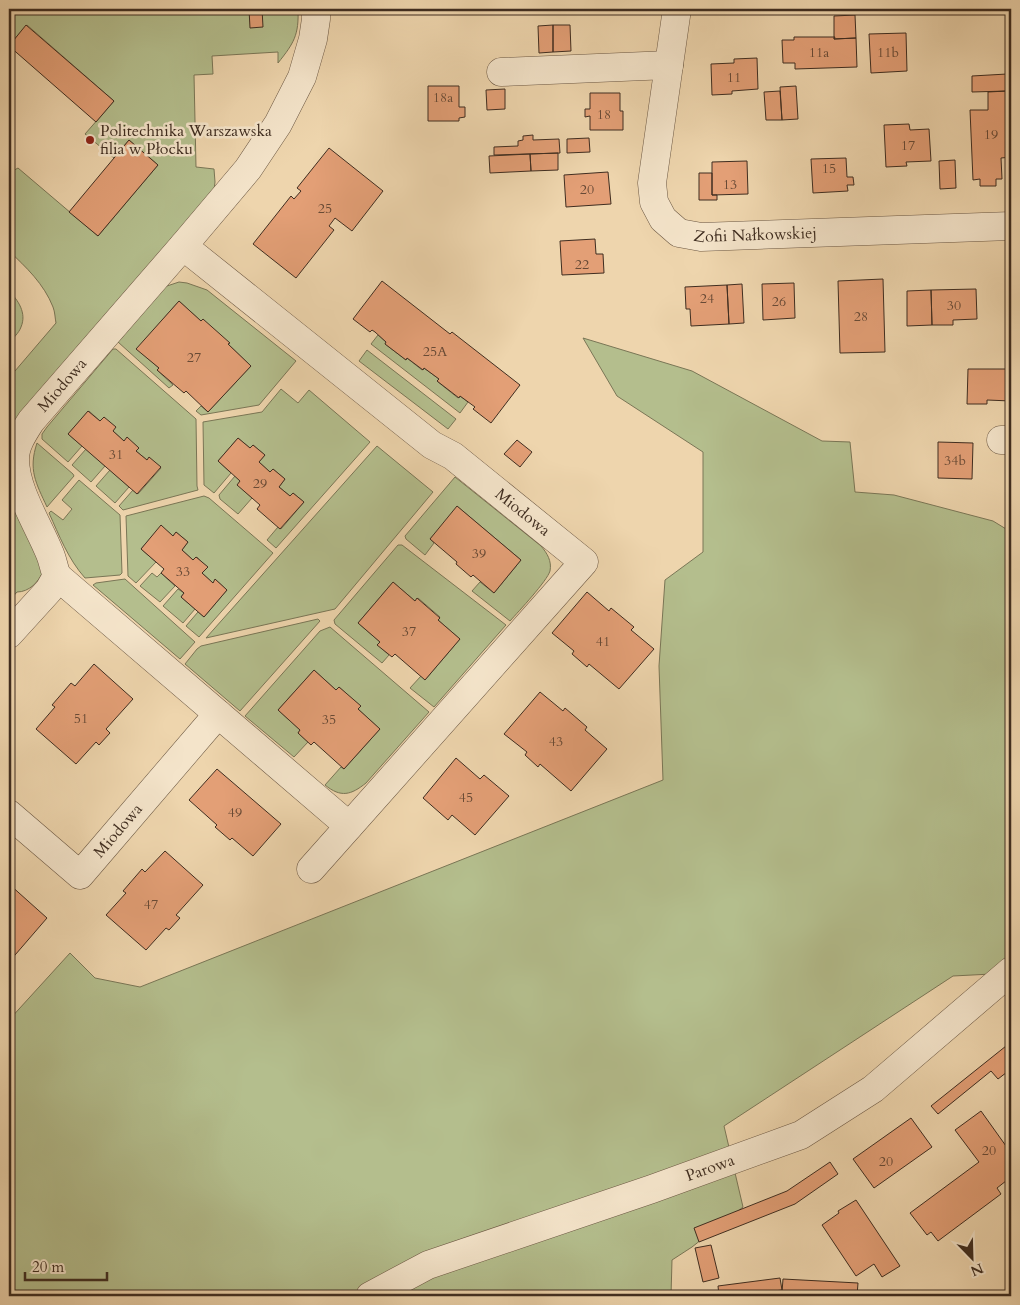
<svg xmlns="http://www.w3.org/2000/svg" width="1020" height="1305" viewBox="0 0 1020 1305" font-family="Cardo,serif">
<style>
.green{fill:#b4be8d;stroke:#7a7656}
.building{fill:#e39f76;stroke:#3f2d20}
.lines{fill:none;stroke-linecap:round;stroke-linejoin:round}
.minor-casing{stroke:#6b5743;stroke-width:29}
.minor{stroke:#f4e4ca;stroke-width:28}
.poi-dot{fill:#8f2418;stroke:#f4e4ca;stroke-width:2}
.labels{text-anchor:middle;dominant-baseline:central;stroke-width:5;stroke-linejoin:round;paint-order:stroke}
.number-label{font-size:14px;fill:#684a36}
.poi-label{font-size:16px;fill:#3f2d20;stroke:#f4e4ca;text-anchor:start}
.street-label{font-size:16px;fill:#3f2d20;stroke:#f4e4ca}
</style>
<rect width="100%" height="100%" fill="#eed5ad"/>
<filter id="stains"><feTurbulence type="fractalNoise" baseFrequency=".004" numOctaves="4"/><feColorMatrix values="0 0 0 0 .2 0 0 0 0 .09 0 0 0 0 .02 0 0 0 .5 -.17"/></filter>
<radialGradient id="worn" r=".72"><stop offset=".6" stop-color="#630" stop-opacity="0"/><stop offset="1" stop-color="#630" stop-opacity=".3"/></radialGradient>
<!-- green -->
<path class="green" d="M9 9H298C299 35 294 43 278 63V52L212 56 213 74 194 75 196 167 214 169 215 182 214 190 9 431V378L56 323C55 318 55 312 53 307 44 284 26 267 9 251V173L18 168 98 236 158 165 129 140 114 158 85 134 114 101 27 25 9 45Z
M179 282 187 283 207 290 296 361 259 405 201 415 196 411 201 406 208 412 251 366 228 344 229 343 201 321 179 301 137 349 159 368 157 370 173 385 169 388 118 342 160 292 167 286Z
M9 291C18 300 27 313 21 327 19 333 13 338 9 343Z
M378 335 386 342 385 344 406 360 407 358 422 370 424 368 439 379 438 382 458 398 460 396 468 402 460 413 371 344Z
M583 338 692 371 822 441 850 442 855 492 894 495 993 521 1011 532V973L953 976 724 1126 743 1207 692 1247 672 1260 671 1296H9V1020L70 953 95 978 140 987 663 780 659 666 665 580 703 552V452L617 396Z
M113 349H116L196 419 197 486 198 490 123 510 119 506 133 490 138 494 161 468 149 458 147 460 136 451 139 448 127 438 124 441 113 431 104 417 100 421 89 411 68 434 82 446 68 462 42 439V434L47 427Z
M367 350 456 419 448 429 359 361Z
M281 389 298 403 309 390 370 442 276 548 267 540 278 527 281 529 304 502 293 493 290 496 279 487 285 479 273 469 270 472 259 462 265 455 253 445 250 448 238 438 218 461 231 473 214 493 204 485 203 422 262 412Z
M37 443 73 474 74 476 47 507C36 483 28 470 37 443Z
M377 446 433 492 335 609 206 638Z
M86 449 105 466 91 482 72 465Z
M110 470 129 487 115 503 96 486Z
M235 476 240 481 238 485 252 498 238 514 220 499 219 495Z
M455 477 541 546C547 553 552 561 550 571 547 581 519 611 510 621L472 591 480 582 494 593 521 560 458 507 430 539 434 543 425 555 406 539 405 536Z
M79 480 120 515 122 573 120 575 85 578C68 559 59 535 49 513L51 511 63 520 72 509 62 500Z
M9 494 43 571C39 582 29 592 17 592L9 601Z
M204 496 209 498 273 553 199 637 186 626 198 612 204 617 227 590 216 580 213 583 202 573 207 567 197 557 193 560 182 550 188 542 176 532 173 536 161 526 141 549 156 562 136 583 128 576 126 516Z
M398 545H402L506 625 434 707 410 688 421 676 425 680 460 639 438 620 440 617 418 598 415 601 393 582 358 623 380 642 378 645 389 655 382 663 335 624 334 620Z
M152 573 157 577 161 573 175 586 160 602 140 586Z
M125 579 195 642 180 659 93 585 96 583Z
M178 589 184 593 181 597 195 609 183 623 163 606Z
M318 619 320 621 240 711 185 664 197 649 201 646Z
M330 627 429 712 366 783C351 795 341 798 325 785L341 767 344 769 380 729 358 709 360 706 339 687 336 690 314 670 278 710 300 730 298 733 308 742 294 757 245 716 320 631Z"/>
<!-- building -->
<path class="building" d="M249 9H262L263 27 250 28Z
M855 15 856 38 834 39V16Z
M26 25 114 101 96 122 9 46Z
M553 25H570L571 51 553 52Z
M553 25V52L539 53 538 26Z
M906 33 907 71 871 73 869 34Z
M794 37H835L834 39 856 38 857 67 795 69V63H783L782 40H794Z
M757 58 758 89 732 91V94L712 95 711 64 734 63V59Z
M1007 74V91L972 92V76Z
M428 86H459V107H465V117L459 118V121H428Z
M796 86 798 119 782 120 780 87Z
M505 89V109L487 110 486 90Z
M780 91 782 120H766L764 92Z
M1007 91 1008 101H1011V157L1001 158 1002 179H996V186H980V179L973 180 970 110H988V92Z
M590 93H620V111H623V130H590V116L585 117V109H590Z
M909 124 910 130 929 129 931 161 906 162 907 166 886 167 884 125Z
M533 135V140L559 139 560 153 494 155V147L518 146V141L523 140V136Z
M589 138 590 152 567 153V139Z
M129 140 158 165 98 236 69 212Z
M329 148 383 191 352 231 335 218 329 226 334 230 296 278 253 244 291 196 294 199 301 191 297 188Z
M558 153V170L531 171 530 154Z
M530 154 531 171 490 173 489 156Z
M846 158 847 177H853L854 185H847L848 191 813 193 811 159Z
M955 160 956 188 940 189 939 161Z
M747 161 748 194 712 195V162Z
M608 172 611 204 566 207 564 175Z
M699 173H712V195H717V200H699Z
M595 239 596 254H603L604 273 562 275 560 241Z
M883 279 885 352 840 353 838 281Z
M382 281 450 334 452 332 520 385 491 423 473 409 475 407 460 396 459 398 437 381 439 379 424 368 423 370 407 358 406 360 385 344 386 342 375 332 372 330 370 332 353 319Z
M794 283 795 318 763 320 762 284Z
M742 284 744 323 729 324 727 285Z
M727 285 729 324 691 326 690 309H686L685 287Z
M976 289 977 319 953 320V325H932L931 290Z
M931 290 932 325 907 326V291Z
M179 301 201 321 203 319 230 343 228 344 251 366 208 412 186 391 184 393 157 370 159 368 136 349Z
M968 369H1011V401L987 400V404H967Z
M88 411 100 421 104 417 116 427 113 431 124 441 127 437 139 448 136 451 147 460 149 457 161 467 137 494 68 434Z
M238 438 250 448 253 445 265 455 259 462 270 472 273 469 285 479 279 487 290 496 293 493 304 502 280 529 257 509 260 505 237 485 240 481 218 461Z
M517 440 532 452 520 467 504 454Z
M938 442 973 443 972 479 938 478Z
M457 506 521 560 494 593 473 575 471 577 456 564 457 562 430 539Z
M161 525 173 536 176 532 188 542 182 550 193 560 196 557 208 567 202 573 213 583 215 579 227 590 204 617 181 597 184 593 161 573 164 569 141 549Z
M393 582 415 601 417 598 440 618 438 620 460 639 425 680 395 654 392 657 377 645 380 642 358 623Z
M587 592 609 611 611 608 634 627 631 630 654 649 619 689 589 664 587 667 572 654 574 651 552 633Z
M94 664 133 699 106 729 110 733 99 745 96 742 76 764 36 729 55 707 52 705 71 683 75 686Z
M314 670 336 690 339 687 361 706 358 709 380 729 344 769 314 742 311 745 298 733 300 730 278 710Z
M540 692 563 711 565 708 587 727 585 730 607 749 571 791 540 764 538 767 525 755 527 752 504 734Z
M456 758 480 779 484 775 509 796 475 835 452 815 448 820 423 798Z
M217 769 281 824 253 856 232 838 230 840 215 827 217 825 189 800Z
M165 851 203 885 176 915 180 918 169 930 166 928 146 950 106 915 126 893 123 891 142 869 145 872Z
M9 884 47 918 9 962Z
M1011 1042V1069L998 1079 991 1071 938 1114 931 1106Z
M981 1111 1011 1153V1177L997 1188 1001 1194 938 1241 931 1232 927 1235 910 1213 979 1162 955 1130Z
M911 1118 932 1147 874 1188 853 1159Z
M830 1162 838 1174 795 1204 699 1242 694 1228 787 1191Z
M856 1200 900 1266 882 1277 874 1264 856 1276 822 1225 839 1213 838 1211Z
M711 1245 719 1278 703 1282 695 1248Z
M780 1278 782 1290 734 1296H719L718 1286Z
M783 1279 858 1283 857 1296 782 1292Z"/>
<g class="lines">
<defs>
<g id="minor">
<path id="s1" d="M677 9 652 183 654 202 663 219 679 233 701 237 1011 226"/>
<path d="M501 72 669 65"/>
<path id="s2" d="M183 246 432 445 453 456 584 562 311 869"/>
<path d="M1001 440H1011"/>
<path d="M57 576 349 826"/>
<path id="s3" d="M9 634 49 590 57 576C54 569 53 561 50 554 39 526 15 490 15 459 15 445 24 432 31 421L183 246 248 169 278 124 302 77 313 39 316 19V9"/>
<path id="s4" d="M9 814 80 875 218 714"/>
<path id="s5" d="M370 1296 428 1265 652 1189 801 1135 873 1089 1011 971"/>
</g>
</defs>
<!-- minor casing -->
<use href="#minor" class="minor-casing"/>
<!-- minor -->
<use href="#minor" class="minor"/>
</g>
<!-- markers -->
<circle class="poi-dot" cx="90" cy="140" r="5"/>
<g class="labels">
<!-- number labels -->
<g class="number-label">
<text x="819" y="52">11a</text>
<text x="888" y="52">11b</text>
<text x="734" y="77">11</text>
<text x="443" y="97">18a</text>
<text x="604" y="114">18</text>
<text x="991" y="134">19</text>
<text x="908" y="145">17</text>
<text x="829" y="168">15</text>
<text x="730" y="184">13</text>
<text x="587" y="189">20</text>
<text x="325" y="208">25</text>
<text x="582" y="264">22</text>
<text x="707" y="298">24</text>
<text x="779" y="301">26</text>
<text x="954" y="305">30</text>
<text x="861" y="316">28</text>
<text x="435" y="351">25A</text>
<text x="194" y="357">27</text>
<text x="116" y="454">31</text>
<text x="955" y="460">34b</text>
<text x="260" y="483">29</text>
<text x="479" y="553">39</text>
<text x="183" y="571">33</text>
<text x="409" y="631">37</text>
<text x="603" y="641">41</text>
<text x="81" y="718">51</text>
<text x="329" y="719">35</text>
<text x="556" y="741">43</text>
<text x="466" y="797">45</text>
<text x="235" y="812">49</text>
<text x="151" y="904">47</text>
<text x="989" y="1150">20</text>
<text x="886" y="1161">20</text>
</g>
<!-- poi labels -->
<g class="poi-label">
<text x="100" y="131">Politechnika Warszawska<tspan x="100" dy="18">filia w Płocku</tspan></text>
</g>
<!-- street labels -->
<g class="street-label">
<text stroke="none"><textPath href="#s1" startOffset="312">Zofii Nałkowskiej</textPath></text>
<text stroke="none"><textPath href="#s3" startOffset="290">Miodowa</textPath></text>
<text stroke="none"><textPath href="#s2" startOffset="432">Miodowa</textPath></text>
<text stroke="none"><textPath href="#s4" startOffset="152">Miodowa</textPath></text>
<text stroke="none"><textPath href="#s5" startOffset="364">Parowa</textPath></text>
</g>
</g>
<!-- margin -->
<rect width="1020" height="1305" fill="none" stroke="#eed5ad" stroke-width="30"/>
<rect x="10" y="10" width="1000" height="1285" fill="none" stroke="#3f2d20" stroke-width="2.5"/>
<rect x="15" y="15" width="990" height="1275" fill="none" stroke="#3f2d20"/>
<!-- north arrow -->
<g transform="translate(972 1258) rotate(157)" stroke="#f4e4ca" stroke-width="4" paint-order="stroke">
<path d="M0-4L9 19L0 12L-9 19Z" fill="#3f2d20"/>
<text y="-8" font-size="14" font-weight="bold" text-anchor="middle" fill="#3f2d20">N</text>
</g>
<!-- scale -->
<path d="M25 1272v8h82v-8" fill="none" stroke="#3f2d20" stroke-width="2.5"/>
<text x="32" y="1272" font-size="15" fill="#3f2d20" stroke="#f4e4ca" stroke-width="4" paint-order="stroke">20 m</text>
<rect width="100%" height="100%" filter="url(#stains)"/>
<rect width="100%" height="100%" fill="url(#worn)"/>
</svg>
